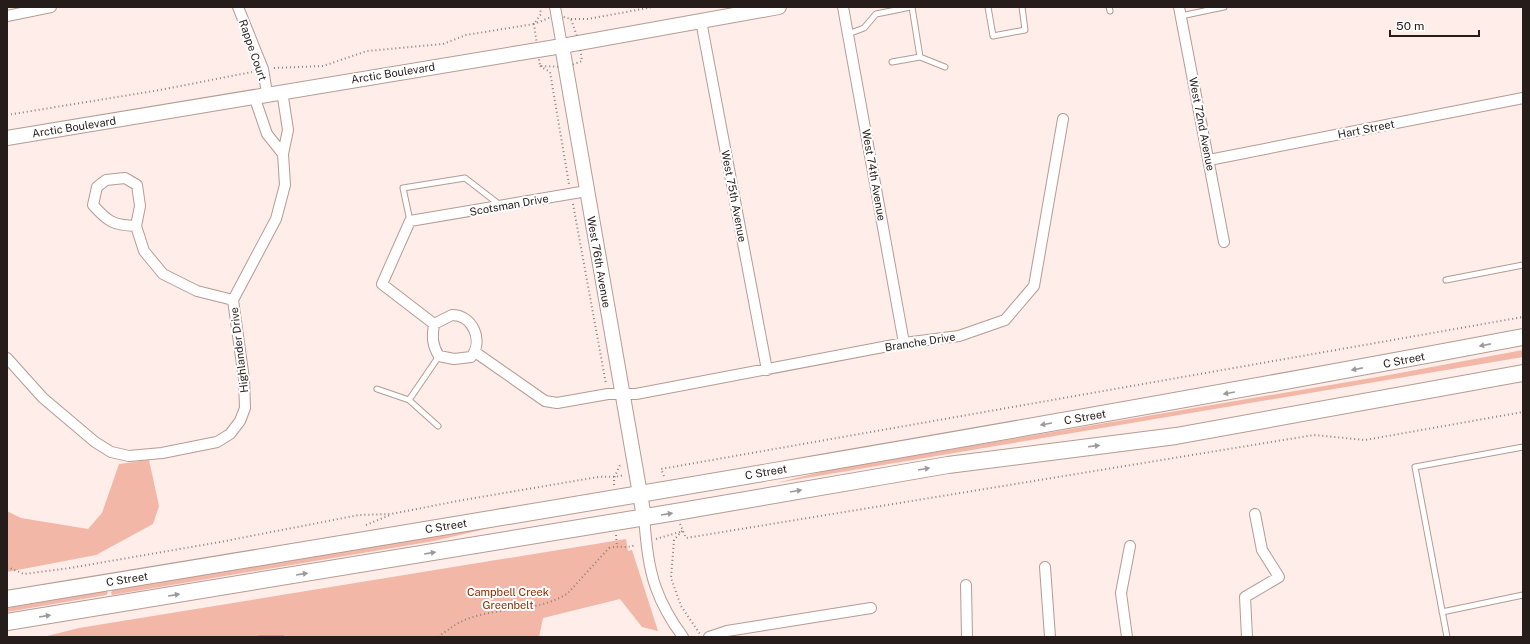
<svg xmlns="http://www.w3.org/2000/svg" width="1530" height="644" viewBox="0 0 1530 644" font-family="'Public Sans',sans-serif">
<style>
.green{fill:#f2b7a6}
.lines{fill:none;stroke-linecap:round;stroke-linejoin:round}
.stream{stroke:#e89078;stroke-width:3.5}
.lane-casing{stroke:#b69b93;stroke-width:7}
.street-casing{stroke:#b69b93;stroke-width:12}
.secondary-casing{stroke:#b69b93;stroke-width:16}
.primary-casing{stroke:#b69b93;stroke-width:18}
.path{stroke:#8d807c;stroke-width:2;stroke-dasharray:1 3;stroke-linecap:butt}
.lane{stroke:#fff;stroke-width:5}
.street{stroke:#fff;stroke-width:10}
.secondary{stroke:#fff;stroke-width:14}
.primary{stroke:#fff;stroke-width:16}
.oneway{fill:#9d9998}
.labels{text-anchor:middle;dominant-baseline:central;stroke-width:4;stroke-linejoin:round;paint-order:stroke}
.street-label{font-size:11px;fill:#261c19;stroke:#fff}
.park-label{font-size:11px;fill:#8e2804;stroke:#fff}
</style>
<rect width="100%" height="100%" fill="#feede8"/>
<!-- green -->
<path class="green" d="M1523 350V357L776 483 829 470 1389 375Z
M149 460 159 506 153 524 96 555 7 572V511L21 518 88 529 102 513 119 464Z
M498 526 434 541 112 595 111 593 112 590Z
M626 539 628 551 632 550 658 631 642 627 620 599 543 618 539 637H43L79 628Z
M106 591 108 593 106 595 7 612V608Z"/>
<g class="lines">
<!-- stream -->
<path class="stream" d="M259 637H283"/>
<defs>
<path id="lane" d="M988 7 993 36 1025 30 1022 7
M1109 7 1110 11
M895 8 896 10 910 7
M1208 8 1209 10 1224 7
M1181 16 1209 10
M848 34 864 28 876 14 896 10
M920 57 945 67
M892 62 920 57 912 7
M410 221 403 188 465 178 500 205
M1446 280 1523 265
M377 389 409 400 439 356
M409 400 438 426
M1442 612 1523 595
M1447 637 1415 467 1523 447"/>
<path id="street" d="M238 7 263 69 267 93
M555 7 562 46
M843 7 904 343
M1179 7 1224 242
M7 16 51 7
M701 21 767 370
M254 96 267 134 283 154
M1209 160 1523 98
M136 226C113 225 108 222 93 205L97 187 106 180 125 178 137 185 140 206 136 226 144 251 163 274 197 291 233 300
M452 315C473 315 484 341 471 357L454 359 439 356C432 345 432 337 434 324Z
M434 324 382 284 410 221 587 191
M475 352 545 401 557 403 608 394H636L904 343 959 336 1005 320 1034 286 1063 119
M7 358 43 398 95 442 111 452 129 456 162 453 217 442 230 434 240 421 245 408 244 379 233 300 276 219 285 185 283 154 288 130 282 91
M644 517C646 540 648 566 656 588 662 605 672 622 683 637
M1045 567 1050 637
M966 585 967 637
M709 637 727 631 871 608
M1127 637 1121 593 1130 546
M1247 637 1245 597 1279 577 1262 550 1255 514"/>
<path id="secondary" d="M562 46 644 517
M7 138 562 46 779 7"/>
<path id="primary" d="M7 599C513 516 1019 432 1523 337
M7 622 676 512 948 465 1176 436 1523 373"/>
</defs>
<!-- lane casing -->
<use href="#lane" class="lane-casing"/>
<!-- street casing -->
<use href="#street" class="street-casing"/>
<!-- secondary casing -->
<use href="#secondary" class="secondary-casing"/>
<!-- primary casing -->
<use href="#primary" class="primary-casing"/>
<!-- path -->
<path class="path" d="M556 15 571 19 579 42 582 61 566 67 540 66 534 24Z
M571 19H588L653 7
M540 66 550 72 569 184
M274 68 323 66 367 51 443 44 466 35 534 24 541 14 540 7
M7 115 160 90 252 72
M573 204 606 384
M664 476 661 469 1523 317
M614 485V478L621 463
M680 524 686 538 1314 435 1365 440 1523 412
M366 525 390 515
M682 531 674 540 671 578 681 606 700 634
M616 535 617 546
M656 539 683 531
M7 567 24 574 70 568 220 542 359 515 391 514 463 500 598 477C608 476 614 478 624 475
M438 637C449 629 458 622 470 618 501 607 537 612 567 594L609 548C620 545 624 549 636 545"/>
<!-- lane -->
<use href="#lane" class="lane"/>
<!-- street -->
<use href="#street" class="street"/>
<!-- secondary -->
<use href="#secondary" class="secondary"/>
<!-- primary -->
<use href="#primary" class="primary"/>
</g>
<!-- one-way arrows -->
<defs><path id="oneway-solid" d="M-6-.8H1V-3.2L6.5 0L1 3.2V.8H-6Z"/></defs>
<g class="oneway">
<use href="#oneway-solid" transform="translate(1485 345) rotate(169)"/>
<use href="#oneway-solid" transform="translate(1357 369) rotate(169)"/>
<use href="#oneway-solid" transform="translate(1229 393) rotate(170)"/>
<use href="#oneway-solid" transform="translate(1046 424) rotate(170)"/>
<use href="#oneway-solid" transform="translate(1094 446) rotate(-7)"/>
<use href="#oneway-solid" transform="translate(924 469) rotate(-10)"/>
<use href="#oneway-solid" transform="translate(796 491) rotate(-10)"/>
<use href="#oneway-solid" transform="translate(667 514) rotate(-9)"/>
<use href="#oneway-solid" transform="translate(430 553) rotate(-9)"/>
<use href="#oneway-solid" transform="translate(302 574) rotate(-9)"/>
<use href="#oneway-solid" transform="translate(174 595) rotate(-9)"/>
<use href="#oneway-solid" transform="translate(45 616) rotate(-9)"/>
</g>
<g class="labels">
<!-- street labels -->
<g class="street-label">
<text transform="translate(253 50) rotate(71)">Rappe Court</text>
<text transform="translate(393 73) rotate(-9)">Arctic Boulevard</text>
<text transform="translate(1202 124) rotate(79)">West 72nd Avenue</text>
<text transform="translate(74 127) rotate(-9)">Arctic Boulevard</text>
<text transform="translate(1366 129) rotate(-11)">Hart Street</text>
<text transform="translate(874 175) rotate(80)">West 74th Avenue</text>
<text transform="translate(734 196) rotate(79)">West 75th Avenue</text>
<text transform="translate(509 205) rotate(-10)">Scotsman Drive</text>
<text transform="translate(599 262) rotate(80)">West 76th Avenue</text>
<text transform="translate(920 342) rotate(-9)">Branche Drive</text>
<text transform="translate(239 350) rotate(-97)">Highlander Drive</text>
<text transform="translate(1404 360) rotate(-11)">C Street</text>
<text transform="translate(1085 417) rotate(-10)">C Street</text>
<text transform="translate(766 472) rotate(-10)">C Street</text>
<text transform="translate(446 526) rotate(-9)">C Street</text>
<text transform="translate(127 579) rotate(-9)">C Street</text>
</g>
<!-- park labels -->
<g class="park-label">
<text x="508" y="592">Campbell Creek<tspan x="508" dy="13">Greenbelt</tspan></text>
</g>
</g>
<!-- border -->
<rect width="1530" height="644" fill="none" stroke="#261c19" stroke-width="16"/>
<!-- scale -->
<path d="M1390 30v6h89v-6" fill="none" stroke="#261c19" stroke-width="2"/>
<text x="1396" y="30" font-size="12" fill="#261c19" stroke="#ffffff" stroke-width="3" paint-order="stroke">50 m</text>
</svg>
